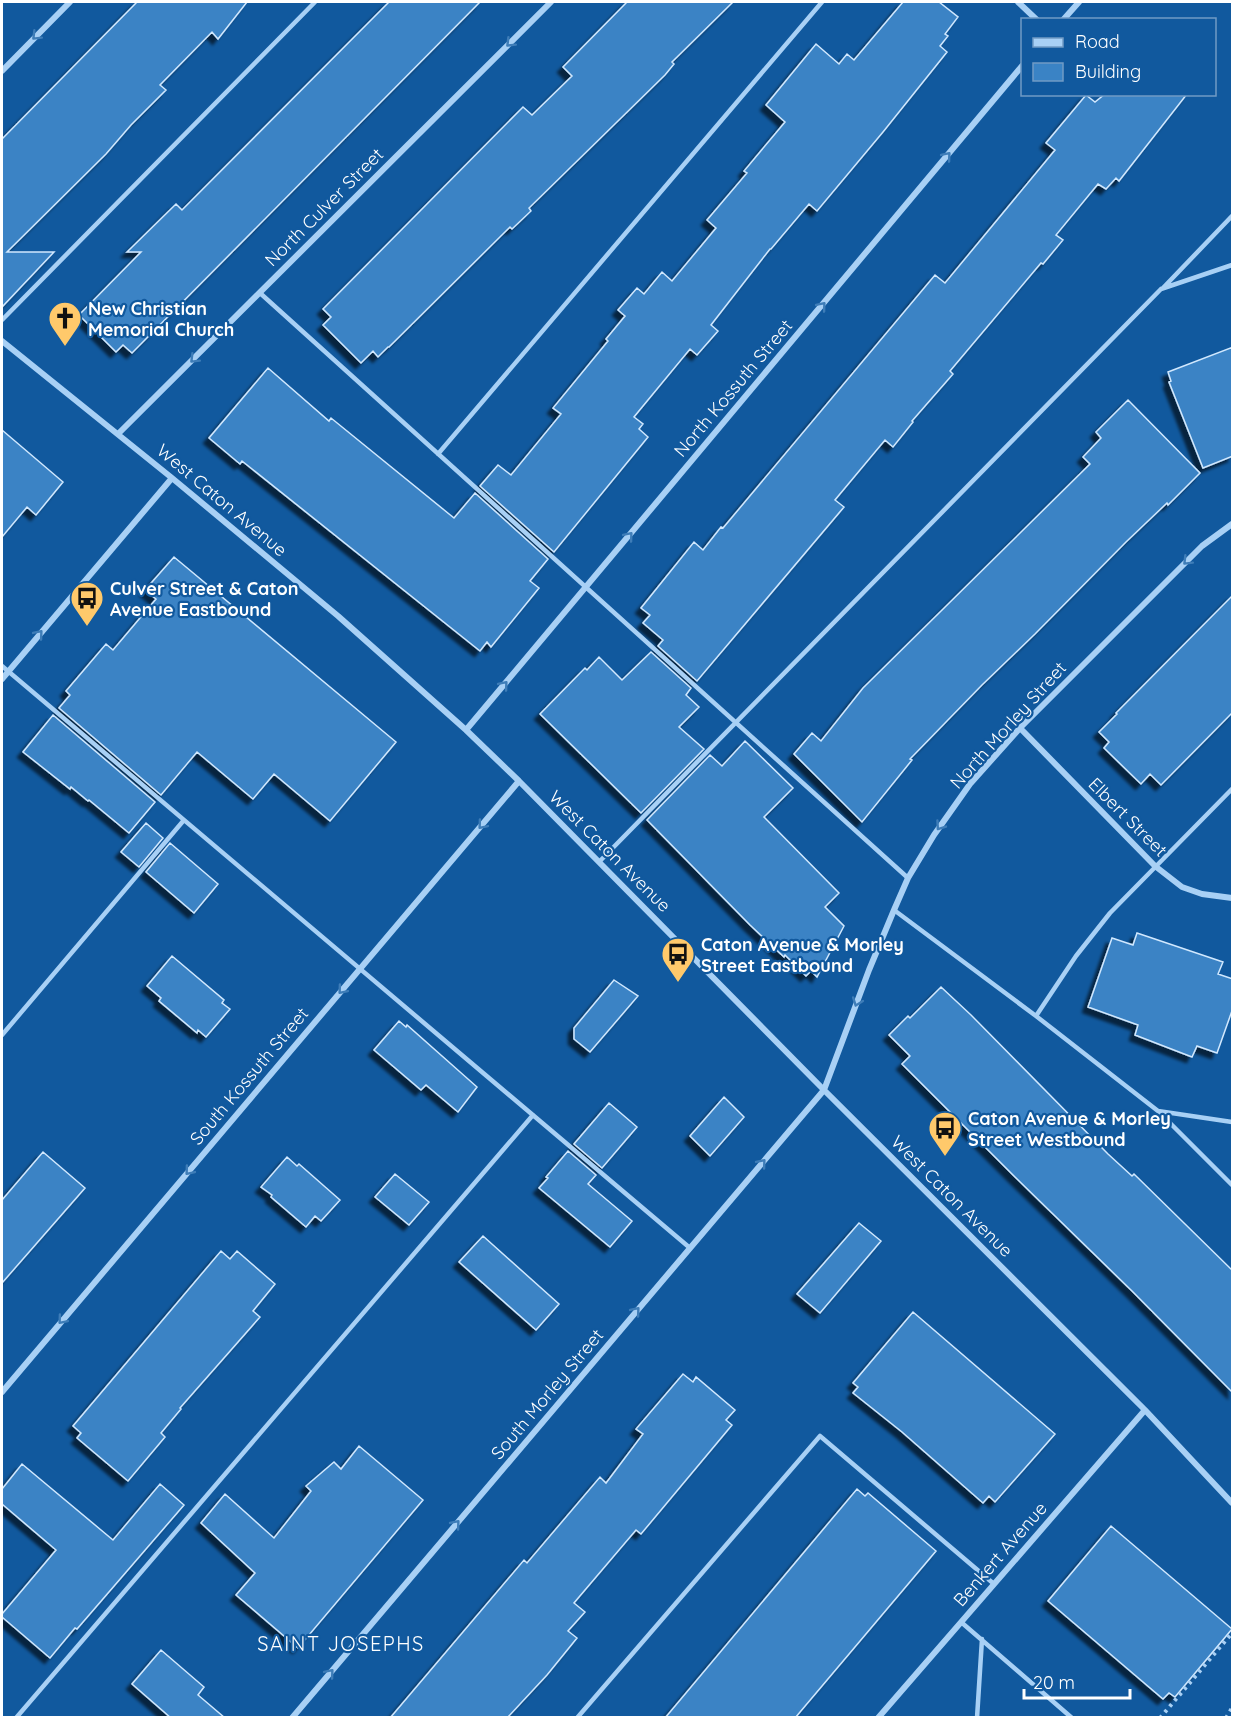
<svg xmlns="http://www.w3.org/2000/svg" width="1234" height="1719" viewBox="0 0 1234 1719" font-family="Quicksand,sans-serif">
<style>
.building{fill:#3a83c5;stroke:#d1e8fe;stroke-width:1.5;filter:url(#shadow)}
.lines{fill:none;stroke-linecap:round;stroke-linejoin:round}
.path{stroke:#a8d0f5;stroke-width:4;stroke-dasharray:3 4.5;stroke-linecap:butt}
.lane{stroke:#a8d0f5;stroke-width:4.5}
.street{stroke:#a8d0f5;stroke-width:6}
.oneway{stroke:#3e7db8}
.labels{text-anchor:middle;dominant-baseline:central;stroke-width:4.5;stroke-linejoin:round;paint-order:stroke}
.street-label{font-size:18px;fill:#fff;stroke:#11599e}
.poi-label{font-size:18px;font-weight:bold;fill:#fff;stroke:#11599e;text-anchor:start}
.neighbourhood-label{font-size:20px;letter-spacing:1.5px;fill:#fff;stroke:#11599e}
</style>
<defs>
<filter id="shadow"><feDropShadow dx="-5.5" dy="5.5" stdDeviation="1.5" flood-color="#0009"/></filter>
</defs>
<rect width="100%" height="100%" fill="#11599e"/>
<!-- building -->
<path class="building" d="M137 2H247L218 39 212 32 160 85 166 90 131 125 106 154 7 252H54L2 307V139Z
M389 2H480L132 353 123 345 116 352 79 315 141 252H127L176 204 182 210Z
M627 2H733L672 62 674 64 665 75 529 208 531 211 512 229 510 227 389 347H388L378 357 373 351 361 363 323 325 331 317 323 309 523 107 532 115 572 76 563 67Z
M903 2H939L958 17 945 34 948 36 940 46 947 52 883 132 817 211 809 204 771 249H770L711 325 718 331 697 355 690 349 634 417 643 424 639 429 648 437 554 552 480 486 498 465 511 475 561 414 553 408 608 341 606 339 625 316 618 310 637 288 644 294 662 272 672 281 716 228 707 220 747 173 744 171 785 122 766 105 816 44 839 64 847 54 854 60Z
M1105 94H1187L1119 181 1116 178 1106 189 1098 184 1056 235 1063 240 1043 264 1041 263 950 371 953 374 912 421 913 422 893 447 885 440 835 500 844 507 697 681 658 646 663 640 643 623 650 615 641 608 694 542 703 550 721 527 723 528 935 275 945 283 1055 150 1046 143 1086 95 1095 102Z
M1233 347V456L1203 468 1169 382 1171 381 1168 372Z
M268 368 329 421 331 418 454 518 475 493 548 559 530 581 539 588 491 647 487 642 480 651 242 461 240 464 209 438Z
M1128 400 1200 473 1168 505 1167 503 1126 542 1035 634 982 685 910 759 912 760 862 822 794 754 812 733 821 741 863 688 1090 464 1083 457 1101 438 1096 432Z
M2 430 63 482 36 515 27 507 2 537Z
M174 557 396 742 330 821 274 774 253 799 197 752 161 795 59 708 70 695 66 691 106 644 113 650 156 599 145 590Z
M1233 595V712L1161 785 1150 774 1141 784 1104 748 1109 742 1099 732 1117 714 1116 713Z
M651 652 691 688 686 695 699 707 679 727 704 749 641 813 540 714 585 668 587 670 599 657 622 680Z
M53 715 155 802 129 833 89 800 88 801 71 787 70 789 23 752Z
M745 741 793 788 764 817 839 893 825 907 844 926 817 977 811 971 806 976 785 955 784 957 750 925 647 820 710 755 722 766Z
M146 823 163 838 139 867 121 852Z
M170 843 218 884 194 913 146 872Z
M1137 933 1223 962 1218 974 1233 979V1008L1217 1053 1197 1046 1192 1057 1135 1035 1138 1025 1088 1007 1112 938 1133 945Z
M172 956 224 1000 222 1003 230 1009 206 1037 198 1030 197 1033 159 1001 161 998 147 986Z
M614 980 638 996 590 1052 574 1039V1028Z
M941 987 971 1015 1108 1154 1132 1176 1134 1174 1233 1271V1393L1132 1291 1015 1177 902 1064 910 1056 889 1035 908 1016 910 1018Z
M399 1021 406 1027 407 1025 477 1087 458 1112 426 1085 421 1090 374 1050Z
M724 1097 744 1117 710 1156 690 1136Z
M609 1103 637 1127 602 1168 574 1144Z
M568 1151 596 1175 588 1184 632 1221 610 1247 539 1188 548 1178 546 1177Z
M43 1152 85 1188 2 1283V1200Z
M287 1157 297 1166 299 1164 340 1200 321 1221 315 1216 306 1227 271 1197 272 1195 261 1187Z
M395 1174 429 1202 409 1225 375 1197Z
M859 1223 881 1241 820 1313 797 1294Z
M483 1236 559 1304 536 1330 459 1262Z
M221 1251 230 1259 237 1251 275 1284 253 1311 260 1317 180 1408 181 1409 161 1433 165 1437 128 1481 77 1438 81 1433 73 1426Z
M913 1312 1055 1434 995 1502 989 1496 983 1503 902 1432 853 1393 858 1387 853 1383Z
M683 1374 693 1382 696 1377 735 1410 726 1420 732 1425 641 1534 636 1530 574 1603 585 1612 568 1631 577 1638 547 1675 507 1718H390L524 1560 527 1563 600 1477 606 1483 643 1434 636 1429Z
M359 1446 423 1500 298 1648 236 1595 255 1573 201 1523 225 1494 274 1538 311 1491 306 1486 334 1462 341 1469Z
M22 1464 113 1540 160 1484 184 1505 77 1629 75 1628 50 1658 2 1617V1614L56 1550 2 1504V1489Z
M857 1489 865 1496 868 1493 936 1551 795 1718H665Z
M1111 1526 1232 1629 1175 1697 1169 1693 1163 1699 1048 1601Z
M161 1650 204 1687 198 1695 225 1718H171L132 1684Z"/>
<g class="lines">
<!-- path -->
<path class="path" d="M1160 1718 1232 1633
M1226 1718 1232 1708"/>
<!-- lane -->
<path class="lane" d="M1163 288 1232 216
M260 293 908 878
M2 320 315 2
M438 454 822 2
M2 666 690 1248
M599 862 1161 289 1232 265
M894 910 1036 1016 1158 1111 1232 1185
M1036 1016 1076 956 1110 913 1232 789
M2 1035 184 820
M1158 1111 1232 1122
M961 1622 1072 1718
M16 1718 533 1115
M577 1718 820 1436 994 1584
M977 1718 982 1639"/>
<!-- street -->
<path class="street" d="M1018 2 1037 20
M1063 20 1079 2
M2 71 70 2
M2 341 172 478 338 616 466 730 519 781 824 1090 1145 1410 1232 1503
M118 434 551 2
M2 679 172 478
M1020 728 1155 866 1182 887 1202 894 1232 898
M466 730 1022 66
M2 1392 519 781
M292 1718 824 1090 869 970 894 910 908 878 934 835 970 784 1020 728 1202 546 1232 524
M878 1718 1145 1410"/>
</g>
<!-- one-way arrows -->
<defs><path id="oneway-chevron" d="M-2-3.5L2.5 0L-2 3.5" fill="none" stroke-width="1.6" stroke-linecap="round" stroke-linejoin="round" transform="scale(1.5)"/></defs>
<g class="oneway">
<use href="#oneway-chevron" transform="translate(36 36) rotate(135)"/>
<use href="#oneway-chevron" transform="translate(510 43) rotate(135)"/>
<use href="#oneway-chevron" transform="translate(947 156) rotate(-50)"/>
<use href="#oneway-chevron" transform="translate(822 306) rotate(-50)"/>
<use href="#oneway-chevron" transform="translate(194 359) rotate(135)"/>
<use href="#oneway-chevron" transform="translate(629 536) rotate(-50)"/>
<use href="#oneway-chevron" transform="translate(1187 561) rotate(135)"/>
<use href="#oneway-chevron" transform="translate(39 634) rotate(-50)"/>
<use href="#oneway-chevron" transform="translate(504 685) rotate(-50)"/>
<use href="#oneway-chevron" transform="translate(482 825) rotate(130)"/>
<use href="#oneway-chevron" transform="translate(940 826) rotate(125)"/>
<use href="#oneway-chevron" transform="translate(342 990) rotate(130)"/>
<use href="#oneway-chevron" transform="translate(857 1002) rotate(110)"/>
<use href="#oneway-chevron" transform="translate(762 1163) rotate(-50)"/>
<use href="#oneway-chevron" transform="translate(189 1171) rotate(130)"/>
<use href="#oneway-chevron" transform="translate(636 1311) rotate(-50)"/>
<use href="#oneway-chevron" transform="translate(62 1320) rotate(130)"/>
<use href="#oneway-chevron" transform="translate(456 1524) rotate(-50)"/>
<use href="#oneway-chevron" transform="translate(330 1673) rotate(-50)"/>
</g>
<!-- icons -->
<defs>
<symbol id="church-pin" viewBox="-11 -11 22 30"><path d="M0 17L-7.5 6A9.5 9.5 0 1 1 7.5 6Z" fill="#ffc96b" stroke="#11599e"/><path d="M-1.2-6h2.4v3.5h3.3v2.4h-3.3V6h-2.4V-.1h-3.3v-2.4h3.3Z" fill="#111"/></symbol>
<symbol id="bus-pin" viewBox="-11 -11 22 30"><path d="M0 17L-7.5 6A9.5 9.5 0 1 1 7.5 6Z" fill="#ffc96b" stroke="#11599e"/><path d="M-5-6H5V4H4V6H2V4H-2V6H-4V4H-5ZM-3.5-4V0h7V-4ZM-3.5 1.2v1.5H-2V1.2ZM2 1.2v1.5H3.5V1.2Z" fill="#111"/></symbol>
</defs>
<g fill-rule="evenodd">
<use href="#church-pin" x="46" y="299" width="38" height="52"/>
<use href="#bus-pin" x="68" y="579" width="38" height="52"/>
<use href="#bus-pin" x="659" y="935" width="38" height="52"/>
<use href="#bus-pin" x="926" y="1109" width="38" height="52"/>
</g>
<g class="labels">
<!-- street labels -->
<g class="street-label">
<text transform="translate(324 207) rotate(-45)">North Culver Street</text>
<text transform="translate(733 388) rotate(-50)">North Kossuth Street</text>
<text transform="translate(222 500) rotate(40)">West Caton Avenue</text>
<text transform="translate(1008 725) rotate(-48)">North Morley Street</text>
<text transform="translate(1128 817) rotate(45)">Elbert Street</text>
<text transform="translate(610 851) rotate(45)">West Caton Avenue</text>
<text transform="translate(249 1076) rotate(-50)">South Kossuth Street</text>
<text transform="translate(952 1196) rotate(45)">West Caton Avenue</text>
<text transform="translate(547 1394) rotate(-50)">South Morley Street</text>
<text transform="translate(1000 1554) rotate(-49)">Benkert Avenue</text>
</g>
<!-- poi labels -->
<g class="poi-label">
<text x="88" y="308">New Christian<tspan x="88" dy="21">Memorial Church</tspan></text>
<text x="110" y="588">Culver Street &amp; Caton<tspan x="110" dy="21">Avenue Eastbound</tspan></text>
<text x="701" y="944">Caton Avenue &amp; Morley<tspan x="701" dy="21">Street Eastbound</tspan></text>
<text x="968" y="1118">Caton Avenue &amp; Morley<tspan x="968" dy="21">Street Westbound</tspan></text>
</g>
<!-- neighbourhood labels -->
<g class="neighbourhood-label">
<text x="341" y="1643">SAINT JOSEPHS</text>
</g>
</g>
<!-- border -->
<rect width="1234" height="1719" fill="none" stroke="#ffffff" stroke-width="6"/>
<!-- legend -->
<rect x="1021" y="18" width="195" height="78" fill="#11599e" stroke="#709bc5" stroke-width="1.5"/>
<rect x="1033" y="38" width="30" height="9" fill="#a8d0f5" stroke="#709bc5" stroke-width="1.5"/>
<text x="1075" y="48" font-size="18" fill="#ffffff">Road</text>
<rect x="1033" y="63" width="30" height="18" fill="#3a83c5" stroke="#709bc5" stroke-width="1.5"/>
<text x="1075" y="78" font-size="18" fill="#ffffff">Building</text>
<!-- scale -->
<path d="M1024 1689v9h106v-9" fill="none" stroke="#ffffff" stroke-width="3"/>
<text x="1033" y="1689" font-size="18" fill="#ffffff" stroke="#11599e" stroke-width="4.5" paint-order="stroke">20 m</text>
</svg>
